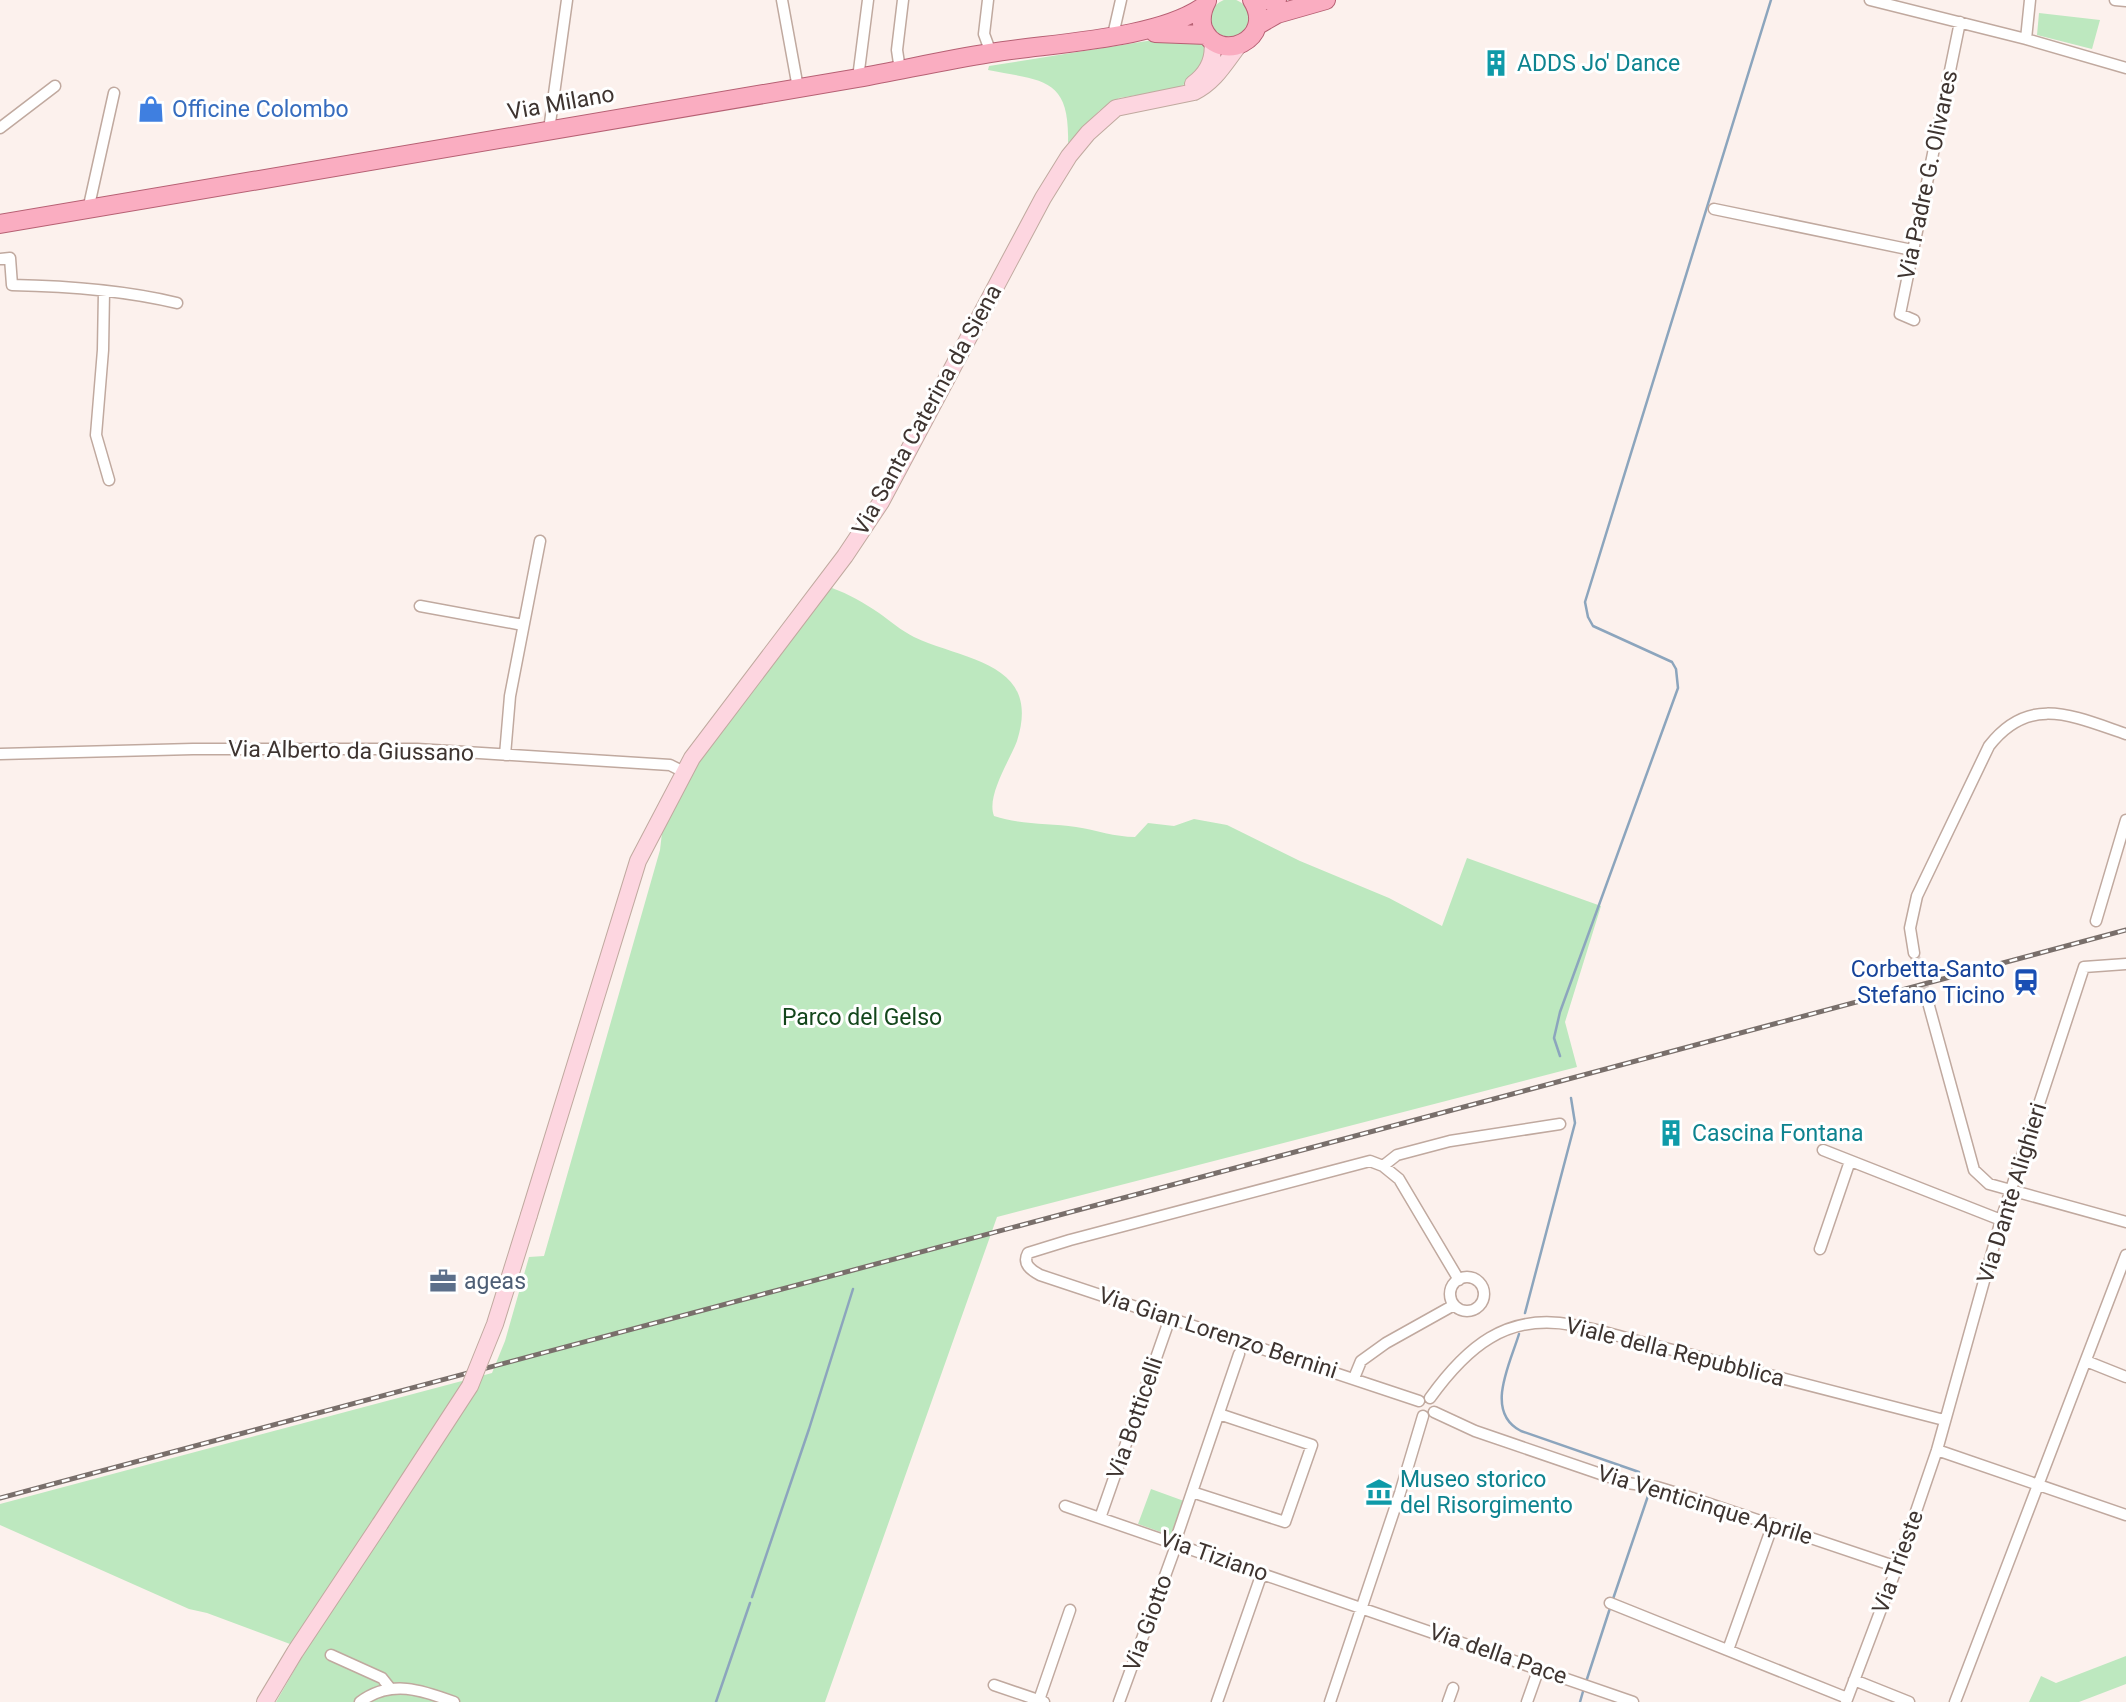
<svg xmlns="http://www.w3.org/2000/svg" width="2126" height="1702" viewBox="0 0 2126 1702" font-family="Roboto,sans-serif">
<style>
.green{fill:#bde8bf}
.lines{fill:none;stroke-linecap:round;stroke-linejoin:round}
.stream{stroke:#8ca5bd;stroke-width:2.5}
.street-tunnel{stroke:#d6cbc7;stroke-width:10;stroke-dasharray:10 5;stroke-linecap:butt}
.street-casing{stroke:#c0a99f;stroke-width:13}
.secondary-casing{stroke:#c0a99f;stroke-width:18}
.primary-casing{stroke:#b66073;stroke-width:20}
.street{stroke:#fff;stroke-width:10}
.secondary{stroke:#fdd6e0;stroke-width:16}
.primary{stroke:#faadc1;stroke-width:18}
.rail-casing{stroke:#796f6b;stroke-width:5}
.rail{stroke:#fff;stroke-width:2.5;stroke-dasharray:8;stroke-linecap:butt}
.secondary-bridge-casing{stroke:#c0a99f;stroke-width:18;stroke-linecap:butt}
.secondary-bridge{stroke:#fdd6e0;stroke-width:16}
.labels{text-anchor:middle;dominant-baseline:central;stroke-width:6;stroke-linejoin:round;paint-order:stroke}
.culture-label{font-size:23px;fill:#0d838f;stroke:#fff;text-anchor:start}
.street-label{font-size:23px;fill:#3e3430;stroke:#fff}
.shop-label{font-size:23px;fill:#366cbe;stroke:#fff;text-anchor:start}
.transit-label{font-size:23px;fill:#164399;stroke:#fff;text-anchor:end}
.park-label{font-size:23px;fill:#13461b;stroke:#fff}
.service-label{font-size:23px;fill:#4e5e75;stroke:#fff;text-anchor:start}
</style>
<rect width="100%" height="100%" fill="#fcf1ed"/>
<!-- green -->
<path class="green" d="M1211 18a19 19 0 1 1 38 0a19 19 0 1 1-38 0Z
M2039 13 2100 20 2092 49 2037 35Z
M1193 38 1205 43 1207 49 1196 76 1185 84 1175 89 1119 98 1099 111 1068 143C1070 77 1043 81 988 70L989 66 1147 41Z
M832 588C849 594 864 603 879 613 890 621 902 631 914 637 965 661 1042 662 1017 741 1010 760 986 796 994 816 1020 825 1049 823 1076 827 1096 830 1115 837 1135 837L1148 823 1174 826 1194 819 1227 825 1300 861 1389 898 1442 926 1467 858 1601 906 1565 1022 1577 1067 997 1217 825 1702H276L306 1650 207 1613 189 1609 0 1525V1504L492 1373 505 1341 529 1257 544 1256 660 850 663 824 700 756 827 590Z
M1151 1489 1184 1501 1172 1536 1138 1524Z
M2126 1656V1684L2079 1702H2029L2041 1676 2056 1683Z"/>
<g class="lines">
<!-- stream -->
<path class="stream" d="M1560 1056 1554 1038 1560 1012 1678 688 1676 669 1672 662 1593 626 1588 617 1585 602 1771 0
M1525 1313 1575 1123 1571 1098
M1519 1334C1510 1364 1484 1412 1521 1431L1639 1472
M752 1597 809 1429 853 1289
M1613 1599 1649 1493
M1586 1682 1611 1605
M716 1702 750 1603
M1580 1702 1584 1688"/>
<!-- street-tunnel -->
<path class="street-tunnel" d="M1914 953 1929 1006"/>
<defs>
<path id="street" d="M782 0 798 88
M988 0 984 34 991 53
M1870 0 2026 39 2030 0
M2115 0 2126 1
M1113 35 1121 0
M2026 39 2126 68
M900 70 897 50 903 0
M858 78 868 0
M0 128 55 86
M549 130 567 0
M1714 209 1912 250
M88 210 114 93
M0 259 10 258 12 285C67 286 123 290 177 303
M104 291 103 350 96 435 109 480
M1914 320 1900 314 1960 22
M420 606 523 625
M0 754 193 749H417L670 765 684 772
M505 755 510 696 540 541
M2096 921 2126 820
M1914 953 1910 928 1917 896 1989 746C2029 694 2073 716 2126 734
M1929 1006 1974 1170 1989 1184 2126 1222
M1823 1150 2001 1220
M1383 1166 1397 1155 1450 1141 1560 1124
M1820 1249 1850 1161
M1450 1294a17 17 0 1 1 34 0a17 17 0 1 1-34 0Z
M2086 1361 2126 1377
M1354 1378 1361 1361 1386 1343 1454 1305
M1430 1398C1466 1348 1506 1312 1573 1325 1591 1328 1608 1333 1626 1338L1944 1420
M1419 1401 1040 1275C1031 1270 1022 1264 1028 1253L1070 1240 1370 1161 1383 1166 1399 1179 1459 1280
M1434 1412 1475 1431 1627 1483 1657 1487 1680 1494 1897 1567
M1937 1450 2126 1515
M1192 1492 1285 1522 1312 1445 1219 1414
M1065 1506 1633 1702
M1100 1518 1170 1318
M1175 1542 1239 1354
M1610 1603 1847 1698
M1728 1650 1773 1524
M331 1655 382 1678 390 1688
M1854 1680 1909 1702
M994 1685 1044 1702
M1039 1700 1070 1610
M360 1702C391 1679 422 1690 454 1702
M1119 1702 1177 1543
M1217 1702 1262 1573
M1330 1702 1400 1493 1423 1416
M1448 1702 1453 1688
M1527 1702 1539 1668
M1846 1702 1897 1567 1937 1450 2001 1220 2084 967 2126 964
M1955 1702 2126 1255"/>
<path id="secondary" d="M1193 84C1208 73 1215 58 1212 40
M529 1215 638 861 692 758 845 556 881 502 1043 198 1069 156 1088 133 1116 108 1194 92C1215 82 1225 63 1239 45
M265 1702 295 1652 380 1524"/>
<path id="primary" d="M1260 0H1277
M1207 1C1202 10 1200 18 1203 28 1218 66 1277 39 1252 0
M1258 25 1277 14 1326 0
M1155 33 1207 35
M0 224 858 78C902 70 946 60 990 53 1049 43 1157 40 1204 6"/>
</defs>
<!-- street casing -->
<use href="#street" class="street-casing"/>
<!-- secondary casing -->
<use href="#secondary" class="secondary-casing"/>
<!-- primary casing -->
<use href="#primary" class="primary-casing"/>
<!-- street -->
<use href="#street" class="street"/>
<!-- secondary -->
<use href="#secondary" class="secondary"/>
<!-- primary -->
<use href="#primary" class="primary"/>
<defs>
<path id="rail" d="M0 1498 2126 930"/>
</defs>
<!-- rail casing -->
<use href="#rail" class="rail-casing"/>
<!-- rail -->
<use href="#rail" class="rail"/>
<defs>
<path id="secondary-bridge" d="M380 1524 470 1386 495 1324 529 1215"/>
</defs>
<!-- secondary-bridge casing -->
<use href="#secondary-bridge" class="secondary-bridge-casing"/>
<!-- secondary-bridge -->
<use href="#secondary-bridge" class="secondary-bridge"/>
</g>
<!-- icons -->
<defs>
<symbol id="building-bare" viewBox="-9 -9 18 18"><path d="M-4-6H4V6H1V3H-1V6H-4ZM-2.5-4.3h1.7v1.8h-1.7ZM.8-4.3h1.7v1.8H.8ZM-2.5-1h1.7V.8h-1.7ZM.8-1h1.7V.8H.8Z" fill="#0f9aa8" stroke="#fff" stroke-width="2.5" paint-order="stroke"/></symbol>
<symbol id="shop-bare" viewBox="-9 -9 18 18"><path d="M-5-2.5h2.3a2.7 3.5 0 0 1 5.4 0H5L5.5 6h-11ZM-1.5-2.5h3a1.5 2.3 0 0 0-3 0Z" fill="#3f7fe0" stroke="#fff" stroke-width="2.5" paint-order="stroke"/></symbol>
<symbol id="station-bare" viewBox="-9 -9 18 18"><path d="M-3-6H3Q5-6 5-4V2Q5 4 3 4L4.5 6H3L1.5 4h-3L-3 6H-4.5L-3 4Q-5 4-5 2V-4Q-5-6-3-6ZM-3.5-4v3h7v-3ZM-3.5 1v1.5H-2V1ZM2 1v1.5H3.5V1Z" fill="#1a4fb4" stroke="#fff" stroke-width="2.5" paint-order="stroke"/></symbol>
<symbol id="office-bare" viewBox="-9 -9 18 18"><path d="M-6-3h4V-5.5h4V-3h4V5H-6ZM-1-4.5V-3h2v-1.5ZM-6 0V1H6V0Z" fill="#5c6f8a" stroke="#fff" stroke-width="2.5" paint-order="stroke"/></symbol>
<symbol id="museum-bare" viewBox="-9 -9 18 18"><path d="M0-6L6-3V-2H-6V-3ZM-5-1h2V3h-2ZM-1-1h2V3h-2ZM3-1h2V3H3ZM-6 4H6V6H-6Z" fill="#0f9aa8" stroke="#fff" stroke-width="2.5" paint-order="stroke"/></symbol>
</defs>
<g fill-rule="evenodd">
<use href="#building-bare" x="1477" y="44" width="38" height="38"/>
<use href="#shop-bare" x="132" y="90" width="38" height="38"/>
<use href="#station-bare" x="2007" y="963" width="38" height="38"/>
<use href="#building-bare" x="1652" y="1114" width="38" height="38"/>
<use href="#office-bare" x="424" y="1262" width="38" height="38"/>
<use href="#museum-bare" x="1360" y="1473" width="38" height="38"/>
</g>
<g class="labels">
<!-- culture labels -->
<g class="culture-label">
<text x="1517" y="63">ADDS Jo' Dance</text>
<text x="1692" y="1133">Cascina Fontana</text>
<text x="1400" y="1479">Museo storico<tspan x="1400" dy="26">del Risorgimento</tspan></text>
</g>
<!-- street labels -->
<g class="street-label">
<text transform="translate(561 103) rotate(-10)">Via Milano</text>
<text transform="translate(1928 175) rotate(-78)">Via Padre G. Olivares</text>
<text transform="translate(927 410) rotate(-61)">Via Santa Caterina da Siena</text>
<text transform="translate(351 751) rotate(1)">Via Alberto da Giussano</text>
<text transform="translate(2012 1193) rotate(-73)">Via Dante Alighieri</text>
<text transform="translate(1218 1333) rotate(18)">Via Gian Lorenzo Bernini</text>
<text transform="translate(1675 1352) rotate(14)">Viale della Repubblica</text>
<text transform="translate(1135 1418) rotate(-71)">Via Botticelli</text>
<text transform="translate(1705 1505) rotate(17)">Via Venticinque Aprile</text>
<text transform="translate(1214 1556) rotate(19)">Via Tiziano</text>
<text transform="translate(1898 1562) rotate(-70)">Via Trieste</text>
<text transform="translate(1148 1623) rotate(-70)">Via Giotto</text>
<text transform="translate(1498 1654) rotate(19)">Via della Pace</text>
</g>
<!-- shop labels -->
<g class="shop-label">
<text x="172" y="109">Officine Colombo</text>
</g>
<!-- transit labels -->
<g class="transit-label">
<text x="2005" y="969">Corbetta-Santo<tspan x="2005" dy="26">Stefano Ticino</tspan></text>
</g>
<!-- park labels -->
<g class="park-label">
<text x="862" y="1017">Parco del Gelso</text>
</g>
<!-- service labels -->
<g class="service-label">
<text x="464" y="1281">ageas</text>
</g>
</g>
</svg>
